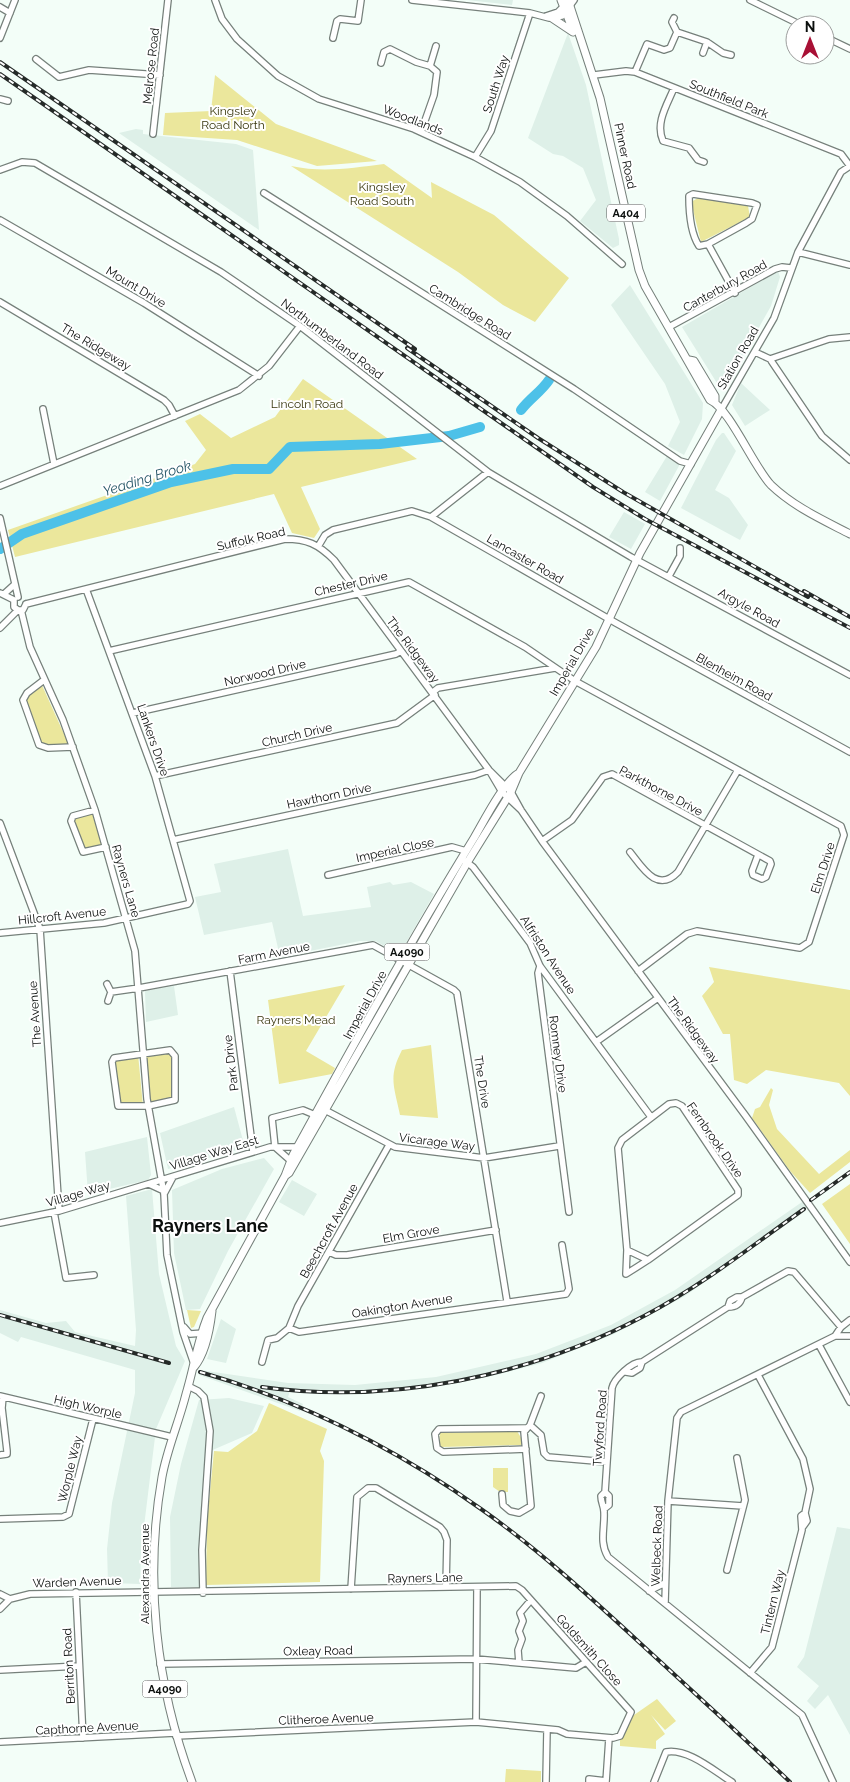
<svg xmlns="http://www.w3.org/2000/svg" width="850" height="1782" viewBox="0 0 850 1782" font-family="Raleway,sans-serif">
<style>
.built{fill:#def0e8}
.green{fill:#ebe79c}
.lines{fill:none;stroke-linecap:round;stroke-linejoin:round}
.river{stroke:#4dc1e8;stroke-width:10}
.minor-casing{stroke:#76807b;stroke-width:8}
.major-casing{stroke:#76807b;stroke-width:9}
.minor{stroke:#fff;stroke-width:5.5}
.major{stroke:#fff;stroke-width:7}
.rail-casing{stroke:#252a28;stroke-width:4}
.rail{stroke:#fff;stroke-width:2;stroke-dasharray:5.5;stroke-linecap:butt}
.labels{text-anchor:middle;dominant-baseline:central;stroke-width:4;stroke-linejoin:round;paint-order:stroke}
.shield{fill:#fff;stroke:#545756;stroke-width:1}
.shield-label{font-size:11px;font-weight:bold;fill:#0b0f0d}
.street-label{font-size:12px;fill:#0b0f0d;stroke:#fff}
.park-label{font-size:12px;fill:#38360d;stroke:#fff}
.water-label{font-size:14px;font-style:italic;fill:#265667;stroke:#fff}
.district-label{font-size:18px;font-weight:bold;fill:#0b0f0d;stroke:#fff}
</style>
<rect width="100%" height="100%" fill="#f3fef8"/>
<!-- built -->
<path class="built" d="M467 0H513L512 5Z
M568 33 586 85 619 239V245L613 248 580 221 596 200 583 168 563 156 553 154 528 138Z
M136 129 143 130V134L236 144 253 150 259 230 119 133Z
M778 271 780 277 771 306 725 388H720L682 327Z
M630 285 703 403 702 419 684 455 668 446 680 422 665 384 611 305Z
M741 383 770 410 745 426 732 405Z
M722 433H724L736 451 715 490 729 498 748 525 740 540 681 508 716 440Z
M667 456 680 464 660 501 645 492Z
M624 512 645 524 631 549 609 537Z
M288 849 303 916 371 907 367 887 390 882 393 885 411 882 434 894 399 955 376 941H360L280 957 272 922 204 935 195 897 221 892 214 864Z
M174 986 178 1015 146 1022 145 991Z
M234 1107 245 1148 168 1169 160 1133Z
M147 1137 151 1175 148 1180 88 1194 85 1152Z
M264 1158 274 1169 228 1251 200 1309 186 1310 174 1253 172 1190 222 1169Z
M292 1180 317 1194 304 1216 279 1202Z
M152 1189 159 1274 176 1346 185 1361 156 1429 141 1551 140 1584 108 1583 107 1549 112 1503 135 1393V1370L21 1337 18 1342 0 1333V1310L46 1323 66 1321 75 1332 135 1346 136 1330 126 1196Z
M802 1202 807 1208 685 1296 614 1334 542 1363 496 1375 405 1390 363 1393 290 1391 288 1397 303 1404 300 1411 199 1375 200 1370 288 1383 355 1385 436 1377 536 1354 611 1325 675 1290Z
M221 1319 236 1329 226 1363 207 1359Z
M229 1398 264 1406 252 1433 208 1452 201 1504 200 1587H171L170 1517 181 1464 199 1400Z
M837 1527 850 1529V1735L828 1695 815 1709 807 1701 819 1686 797 1667 804 1657Z"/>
<!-- green -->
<path class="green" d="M215 75 276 124 377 161 317 166 237 140 163 135 165 113 211 111Z
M384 164 432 198 431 182 494 215 569 278 535 322 503 305 458 272 291 166C323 173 352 168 384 164Z
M698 198 748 206 750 217 701 242 691 202Z
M303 379 417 459 301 487 320 529 314 538 292 533 274 494 15 557 8 530 195 464 206 450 185 421 200 414 231 438 275 417Z
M41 683 69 745H42L25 699Z
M92 813 102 845 83 851 73 819Z
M709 967 850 990V1096L839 1083 766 1070 747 1084 734 1080 730 1034H723L702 996 714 982Z
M345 985 306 1051 335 1068 332 1074 279 1084 268 1000Z
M431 1045 438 1118 400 1115C394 1086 388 1077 402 1050Z
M173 1052 176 1097 150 1105 145 1054Z
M138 1054 143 1106H118L114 1058Z
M771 1088 773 1090 769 1105 777 1129 819 1174 850 1150V1162L810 1193 790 1171 752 1118 755 1109 760 1107Z
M850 1184V1244L822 1204Z
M187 1310 201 1311 194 1327 191 1328Z
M269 1403 327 1429 320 1451 324 1461 320 1582 206 1585 207 1522 214 1451 228 1452 257 1431Z
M517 1431 523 1441 521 1445 441 1447 439 1444 440 1433Z
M493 1468H508V1492H500L493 1487Z
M657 1699 676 1721 665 1730 651 1715 665 1734 656 1741V1749L620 1746V1736L624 1722Z
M506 1769 541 1771V1782H505Z"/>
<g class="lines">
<!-- river -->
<path class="river" d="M521 410C530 398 541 392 549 380
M0 549 22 534 171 482 233 469H269L290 447 380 444 449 436 480 427"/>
<defs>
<path id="minor" d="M215 0 222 19 237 39 278 76 319 99 414 129 475 157 520 182 567 216 622 264
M412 0 530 13 549 18 562 16 574 0
M750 0 801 25
M0 7 10 13
M546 16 558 12 565 5
M674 18 672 22 677 32
M825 37 850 49
M0 38 15 0
M333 38 337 21 340 19 358 21 361 0
M703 53 707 42
M36 59 59 77 89 70 160 75
M381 63 384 52 390 49 416 62 430 66 437 72 434 95 421 132
M430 66 436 46
M635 72 647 44 664 50 670 48 677 32 707 42 723 53 731 55
M594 75 626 71 635 72 841 154 850 166 841 172 798 252 774 318 721 410
M674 88C667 105 655 123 663 141L689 148 698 160 704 162
M0 99 8 101
M153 134 168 0
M475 157 491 131 530 13
M0 170 22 162 35 163 221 272 300 326 488 472 631 557 850 675
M264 193 574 389 680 461 691 464
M693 194 752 203 757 205 752 219 746 223 708 244 699 246C691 234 689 211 689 196Z
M0 220 144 303 259 376
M708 244 735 293
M798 252 850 265
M0 302 164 400 169 405 175 416
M669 327 775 269 782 267 791 268
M755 352 770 359 822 436 850 460
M770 359 829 339 850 337
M43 409 54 464
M0 486 239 390 269 366 300 326
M431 517 616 623 850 752
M0 518 18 597
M319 545 325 535 333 530 412 511 431 517 488 472
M669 576 680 556V548
M0 593 14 600
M4 594 15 584
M14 600V607L18 610H23L26 604
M26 604 285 539C307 539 318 544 334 560L489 770 511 792 521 810 542 841 745 1115 850 1262
M21 610 30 647 63 720 95 810 135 951 147 1099 164 1194 167 1255 183 1332 193 1361
M0 628 18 610
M109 651 409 582 525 647 575 681 841 826 844 835 809 942 800 948 697 931 687 934 638 971
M44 680 27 693 23 700 39 745 48 748 73 747
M433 692 438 688 555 668
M133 713 396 654 401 651
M489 770 502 792 521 810
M155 776 397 723 435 695
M95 810 73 816 71 821 83 852 106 847
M0 823 40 929 59 1211
M173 840 475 775 489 770
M542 841 572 820 603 777 612 774 770 861 771 864 766 877 762 879 753 875 752 871 758 855
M630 852C642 867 657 894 678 872L738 770
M465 861 473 867 530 943 540 966 651 1117
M328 875 452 847 466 851
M0 933 104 923 188 904 190 901 155 776 86 589
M540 966 538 973 569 1212
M230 971 253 1152
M107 984 111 992 139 988 373 945 454 990 457 993 507 1301
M108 1001 111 992
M596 1042 658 998
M170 1050 175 1056V1100L148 1106H118L112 1062 114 1058Z
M676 1103 682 1106 738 1190V1195L648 1260 627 1250 618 1148 622 1140 669 1104Z
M323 1109 395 1147 484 1158 559 1146
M275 1147 272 1118 303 1110 315 1115
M275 1147 292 1162
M149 1184 162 1190
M164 1194 173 1177
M54 1212 66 1278 94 1275
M0 1223 59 1211 270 1147H297
M627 1250 626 1274 648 1260
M329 1252 336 1255H347L496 1230
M728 1307C735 1307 740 1305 742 1297
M184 1327 190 1334 204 1333
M289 1328 298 1306 389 1145
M835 1336 841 1327 850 1320
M819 1345 850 1402
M262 1362 268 1340 277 1338 289 1328 299 1332 566 1294 569 1289 562 1245
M626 1372 632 1373 640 1368 642 1362
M188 1386 198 1391 204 1397 210 1431 202 1550 203 1593
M0 1396 172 1437
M530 1425 541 1396
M526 1428 439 1429 435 1434 437 1448 443 1452 526 1449
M0 1455 7 1454V1451L2 1408 3 1397
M502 1494 503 1505 510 1511 519 1513 531 1506 524 1432 530 1425 541 1435 544 1453 548 1457 607 1462
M668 1501 743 1506
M604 1509 609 1505V1496L605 1492
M0 1519 63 1517 69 1514 93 1419
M802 1528 807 1521 805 1513
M727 1570 745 1500 737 1458
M351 1589 357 1497 368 1488H376L440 1527 444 1532 447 1540 446 1587
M649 1591 665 1583
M76 1592 83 1738
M0 1594 10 1599
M665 1603 668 1501 677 1418 681 1412 835 1336H850
M0 1609 10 1599 30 1594 516 1586 522 1590 631 1712 620 1736 613 1738 567 1734 558 1730 476 1722 477 1587
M519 1663 518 1650 522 1639 519 1631 523 1621 520 1613 531 1600
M160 1664 476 1659 576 1668 586 1662
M0 1670 79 1666
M750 1673 772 1647 802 1530 801 1516 805 1513 810 1489 803 1459 758 1375
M176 1736 476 1722
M0 1742 175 1733
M546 1782 547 1730
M589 1782V1779L606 1781
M606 1782 609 1738
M654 1782 666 1752C688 1748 714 1771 732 1782
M833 1782 802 1715 608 1557C599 1542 605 1528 604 1512 604 1506 601 1503 601 1496L605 1492 612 1388C614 1379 632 1361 642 1362L728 1307 730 1301 737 1297H742L788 1271 794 1272 841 1327"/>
<path id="major" d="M561 0 572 28 577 30
M568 0 600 98 639 270 645 286 710 400C730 409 753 466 771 485 794 507 823 520 850 534
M552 18 573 32
M689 360 694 361 715 396V402
M285 1176 289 1173 467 863 511 792 519 773 596 647 640 553 721 410
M194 1367C205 1354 210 1328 212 1311
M192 1782C156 1686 144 1579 162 1477 167 1449 179 1422 186 1394 194 1368 197 1343 207 1318L285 1176 293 1155C351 1049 410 942 474 838 483 823 504 781 519 773"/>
</defs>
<!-- minor casing -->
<use href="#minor" class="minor-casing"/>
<!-- major casing -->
<use href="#major" class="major-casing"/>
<!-- minor -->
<use href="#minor" class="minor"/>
<!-- major -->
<use href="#major" class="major"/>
<defs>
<path id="rail" d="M0 62 415 349
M0 74 593 487 645 519 850 628
M407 348 538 438 623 492 808 597
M804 591 850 617
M811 1200 850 1172
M0 1315 169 1363
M200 1372C301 1401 395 1448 481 1509 538 1549 589 1596 640 1643 690 1689 741 1735 790 1782
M262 1387C391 1405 530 1376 644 1316 701 1286 752 1246 804 1209"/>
</defs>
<!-- rail casing -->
<use href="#rail" class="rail-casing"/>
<!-- rail -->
<use href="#rail" class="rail"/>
</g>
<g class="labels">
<!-- shield labels -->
<g class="shield">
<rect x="607" y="204.5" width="38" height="17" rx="4"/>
<rect x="384.5" y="943.5" width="45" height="17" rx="4"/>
<rect x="142.5" y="1680.5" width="45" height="17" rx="4"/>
</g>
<g class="shield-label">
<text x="626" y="213">A404</text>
<text x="407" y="952">A4090</text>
<text x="165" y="1689">A4090</text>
</g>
<!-- street labels -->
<g class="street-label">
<text transform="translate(151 66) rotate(-84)">Melrose Road</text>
<text transform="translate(496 84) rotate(-72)">South Way</text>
<text transform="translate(729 99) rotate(22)">Southfield Park</text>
<text transform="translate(413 120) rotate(21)">Woodlands</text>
<text transform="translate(625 156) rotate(78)">Pinner Road</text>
<text transform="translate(725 286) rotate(-29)">Canterbury Road</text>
<text transform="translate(136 287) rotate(31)">Mount Drive</text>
<text transform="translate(470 312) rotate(32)">Cambridge Road</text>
<text transform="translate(332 339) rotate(37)">Northumberland Road</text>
<text transform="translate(96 347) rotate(31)">The Ridgeway</text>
<text transform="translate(738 358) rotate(-60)">Station Road</text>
<text transform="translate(251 539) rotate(-13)">Suffolk Road</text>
<text transform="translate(525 559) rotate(30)">Lancaster Road</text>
<text transform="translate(351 584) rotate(-13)">Chester Drive</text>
<text transform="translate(749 608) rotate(29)">Argyle Road</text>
<text transform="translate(413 650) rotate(53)">The Ridgeway</text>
<text transform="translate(572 662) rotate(-60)">Imperial Drive</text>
<text transform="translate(265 673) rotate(-13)">Norwood Drive</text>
<text transform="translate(734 677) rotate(29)">Blenheim Road</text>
<text transform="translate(297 735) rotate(-13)">Church Drive</text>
<text transform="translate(153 740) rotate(71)">Lankers Drive</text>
<text transform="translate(661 791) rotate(28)">Parkthorne Drive</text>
<text transform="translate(329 796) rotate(-12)">Hawthorn Drive</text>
<text transform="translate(395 850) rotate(-12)">Imperial Close</text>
<text transform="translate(823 868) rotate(-72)">Elm Drive</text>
<text transform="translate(126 881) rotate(74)">Rayners Lane</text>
<text transform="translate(62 916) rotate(-6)">Hillcroft Avenue</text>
<text transform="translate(274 953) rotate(-11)">Farm Avenue</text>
<text transform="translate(548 955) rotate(57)">Alfriston Avenue</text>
<text transform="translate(365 1005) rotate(-61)">Imperial Drive</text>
<text transform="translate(35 1014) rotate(-94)">The Avenue</text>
<text transform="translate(693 1030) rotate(54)">The Ridgeway</text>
<text transform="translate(558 1054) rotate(83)">Romney Drive</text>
<text transform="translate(231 1063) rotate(-97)">Park Drive</text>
<text transform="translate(482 1082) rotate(81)">The Drive</text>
<text transform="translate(715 1140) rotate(55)">Fernbrook Drive</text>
<text transform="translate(437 1142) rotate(7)">Vicarage Way</text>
<text transform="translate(214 1153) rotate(-17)">Village Way East</text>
<text transform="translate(78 1194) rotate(-16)">Village Way</text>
<text transform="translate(329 1231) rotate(-61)">Beechcroft Avenue</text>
<text transform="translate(411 1234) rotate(-10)">Elm Grove</text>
<text transform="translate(402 1306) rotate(-9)">Oakington Avenue</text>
<text transform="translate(88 1407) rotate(13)">High Worple</text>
<text transform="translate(600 1428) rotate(-86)">Twyford Road</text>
<text transform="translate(70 1469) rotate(-76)">Worple Way</text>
<text transform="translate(657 1546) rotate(-88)">Welbeck Road</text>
<text transform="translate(145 1574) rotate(-90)">Alexandra Avenue</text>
<text transform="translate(425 1578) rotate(-1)">Rayners Lane</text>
<text transform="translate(77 1582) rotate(-2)">Warden Avenue</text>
<text transform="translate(773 1602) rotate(-76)">Tintern Way</text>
<text transform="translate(589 1650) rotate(48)">Goldsmith Close</text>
<text transform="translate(318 1651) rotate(-1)">Oxleay Road</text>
<text transform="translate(69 1666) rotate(-93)">Berriton Road</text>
<text transform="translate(326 1719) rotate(-2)">Clitheroe Avenue</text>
<text transform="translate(87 1728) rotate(-3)">Capthorne Avenue</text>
</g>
<!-- park labels -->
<g class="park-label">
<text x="233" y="111">Kingsley<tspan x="233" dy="14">Road North</tspan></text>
<text x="382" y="187">Kingsley<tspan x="382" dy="14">Road South</tspan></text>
<text x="307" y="404">Lincoln Road</text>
<text x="296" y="1020">Rayners Mead</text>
</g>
<!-- water labels -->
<g class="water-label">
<text transform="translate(147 478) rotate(-17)">Yeading Brook</text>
</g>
<!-- district labels -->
<g class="district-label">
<text x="210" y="1225">Rayners Lane</text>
</g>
</g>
<!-- north arrow -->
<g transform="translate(810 40)"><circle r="24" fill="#ffffff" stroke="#9d9f9e"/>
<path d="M0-4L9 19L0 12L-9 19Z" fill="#a81035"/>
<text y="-8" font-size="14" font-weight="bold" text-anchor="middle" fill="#0b0f0d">N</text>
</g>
</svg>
